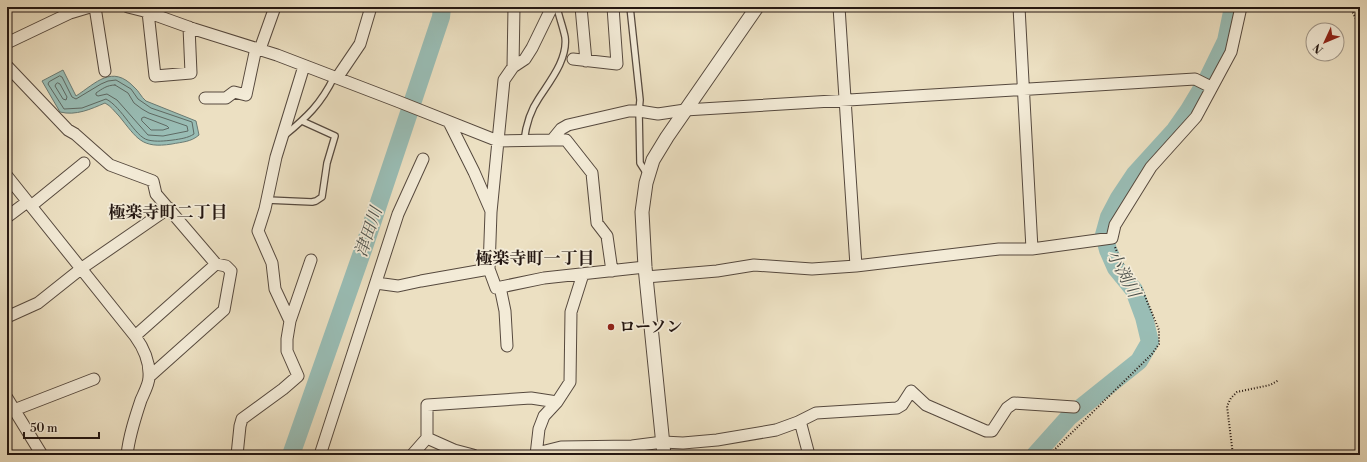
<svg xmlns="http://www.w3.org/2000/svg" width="1367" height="462" viewBox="0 0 1367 462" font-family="'Libre Bodoni','Noto Serif JP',serif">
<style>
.water{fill:#99bdb5;stroke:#6a7b74}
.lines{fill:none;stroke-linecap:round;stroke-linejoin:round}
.shore{stroke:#5e6a64;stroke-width:1}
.river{stroke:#99bdb5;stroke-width:18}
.service-casing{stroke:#56493e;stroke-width:8}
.minor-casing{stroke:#56493e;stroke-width:13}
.tertiary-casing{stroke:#56493e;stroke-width:15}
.path{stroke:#241712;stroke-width:2;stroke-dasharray:1 2;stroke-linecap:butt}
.service{stroke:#f3ebd7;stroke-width:5.5}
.minor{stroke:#f3ebd7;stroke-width:11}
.tertiary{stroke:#f3ebd7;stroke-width:13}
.poi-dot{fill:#8f2418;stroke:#f3ebd7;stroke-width:1.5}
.labels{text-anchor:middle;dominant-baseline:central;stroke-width:3.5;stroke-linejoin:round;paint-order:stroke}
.poi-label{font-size:16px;font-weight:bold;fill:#241712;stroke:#f3ebd7;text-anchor:start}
.neighbourhood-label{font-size:17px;font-weight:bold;fill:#241712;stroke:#f3ebd7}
.water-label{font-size:17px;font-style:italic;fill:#4d514b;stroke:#f3ebd7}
</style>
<rect width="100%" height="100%" fill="#ece0c2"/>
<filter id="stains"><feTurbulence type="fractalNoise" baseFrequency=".005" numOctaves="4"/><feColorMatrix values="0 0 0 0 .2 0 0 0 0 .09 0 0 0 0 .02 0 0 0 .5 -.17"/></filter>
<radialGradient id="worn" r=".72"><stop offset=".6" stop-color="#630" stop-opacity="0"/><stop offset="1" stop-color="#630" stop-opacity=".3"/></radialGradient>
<!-- water -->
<path class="water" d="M63 70 76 96C96 83 112 64 134 87 139 91 141 97 146 101L196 121 199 135C191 142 182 142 172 144 141 149 137 138 119 116 114 111 111 106 105 103 91 109 76 116 60 112L42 81Z"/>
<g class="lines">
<!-- shore -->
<path class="shore" d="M60 76 62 77 72 97 76 99 101 84 108 81 116 80 131 89 138 99 151 108 192 122 194 134C188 138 180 139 173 140 165 141 156 142 148 140 135 137 122 107 106 99L82 108 64 109 48 84 49 82Z
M58 83 60 84 67 97 66 100 63 99 55 86 56 84Z
M115 85 128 93 134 103 142 109 149 113 187 126 188 131 163 136 148 135 117 100 107 94 98 96 96 95V93C102 89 107 85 115 85Z
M142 118 144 117 167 126 169 128 163 130H151L142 121Z"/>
<!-- river -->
<path class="river" d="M291 455 365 244 441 17 442 7
M1035 455 1069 417 1139 361 1150 342 1144 317 1134 290 1116 268 1108 250 1104 235 1109 217 1119 198 1135 174 1175 130 1189 110 1207 80 1226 41 1233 7"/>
<defs>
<path id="service" d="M630 7 640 100 639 111 640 163 647 174
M284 136C307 117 321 104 334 77
M524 141C526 125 530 111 539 98 550 81 568 59 565 37 563 27 559 17 557 7
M267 200 312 202 316 201 322 197 327 163 335 136 302 121"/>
<path id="minor" d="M95 7 105 71
M128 7 144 11 194 29 277 55 397 101 498 141 552 140 561 129 568 125 629 111H639L658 114 685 110 1195 79 1211 87
M552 7 532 48 525 59 513 67 504 80 491 212 489 269 496 288 544 278 645 267
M581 7 586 61
M839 7 856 266
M1019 7 1032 249
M148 12 155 76 191 73 189 27
M7 43 70 13 90 7
M260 49 275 7
M573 59 617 64 613 7
M7 66 68 130 75 134 110 165 153 181 156 194 216 264 226 266 231 271 224 310 149 377
M513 67 514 7
M337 78 360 44 371 7
M205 98H226L234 92 246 95 256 48
M449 122 474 172 491 211
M552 140H566L592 173 597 223 607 236 612 271
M7 176 135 336C143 347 150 362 149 377 149 384 144 393 141 400 135 418 129 436 127 455
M31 206 84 163
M7 217 27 202
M646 277 717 271 754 265 812 269 856 266 999 249H1032L1112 238 1115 225 1151 167 1196 117 1231 52 1241 7
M376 283 398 286 421 281 489 269
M500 287 505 311 507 346
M7 317 38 303 82 268 169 208
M290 321 311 260
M135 336 216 264
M7 398 42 455
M14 410 94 379
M800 421 809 455
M427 438 454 450 473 455
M537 453 561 447 632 446 663 442 683 443 717 440 776 430 798 422 816 413 897 408 902 405 911 391 926 405 986 431H992L1007 408 1014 403 1074 407
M237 455 240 426 242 419 283 389 298 376 287 351V339L290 321 275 289 272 263 258 231 265 209 276 157 304 66
M320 455 398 214 423 159
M412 455 427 438V405L531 398 557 402
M536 455 539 429 544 416 557 402 570 382 571 312 583 274"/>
<path id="tertiary" d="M664 455 645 267 642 212 646 183 653 160 667 137 757 7"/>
</defs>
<!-- service casing -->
<use href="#service" class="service-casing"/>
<!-- minor casing -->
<use href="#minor" class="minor-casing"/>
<!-- tertiary casing -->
<use href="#tertiary" class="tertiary-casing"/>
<!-- path -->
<path class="path" d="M1350 7 1360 27
M1049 455 1152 354 1159 344V330L1142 289 1121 262 1115 247
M1233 455 1227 406 1231 398 1237 392 1270 385 1279 380"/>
<!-- service -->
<use href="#service" class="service"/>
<!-- minor -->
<use href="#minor" class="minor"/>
<!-- tertiary -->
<use href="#tertiary" class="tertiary"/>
</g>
<!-- markers -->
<circle class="poi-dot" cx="611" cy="327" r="4"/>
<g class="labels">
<!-- poi labels -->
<g class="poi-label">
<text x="619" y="327">ローソン</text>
</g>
<!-- neighbourhood labels -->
<g class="neighbourhood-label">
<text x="168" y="213">極楽寺町二丁目</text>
<text x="535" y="259">極楽寺町一丁目</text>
</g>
<!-- water labels -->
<g class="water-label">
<text transform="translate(369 232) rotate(-71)">津田川</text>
<text transform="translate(1123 274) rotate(62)">小渕川</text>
</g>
</g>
<!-- margin -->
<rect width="1367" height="462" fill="none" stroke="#ece0c2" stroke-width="24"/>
<rect x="8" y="8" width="1351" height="446" fill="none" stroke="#241712" stroke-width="2"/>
<rect x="12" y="12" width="1343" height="438" fill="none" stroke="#241712"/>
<!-- north arrow -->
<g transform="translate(1325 42) rotate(226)"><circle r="19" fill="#f3ebd7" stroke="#a09688"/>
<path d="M0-3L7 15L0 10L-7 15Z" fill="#8f2418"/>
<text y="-6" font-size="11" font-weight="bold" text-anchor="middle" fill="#241712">N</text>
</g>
<!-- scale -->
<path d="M24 432v6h75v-6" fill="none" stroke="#241712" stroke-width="2"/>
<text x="30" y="432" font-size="12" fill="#241712" stroke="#f3ebd7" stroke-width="3" paint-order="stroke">50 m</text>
<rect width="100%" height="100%" filter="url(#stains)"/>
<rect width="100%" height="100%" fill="url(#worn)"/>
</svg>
